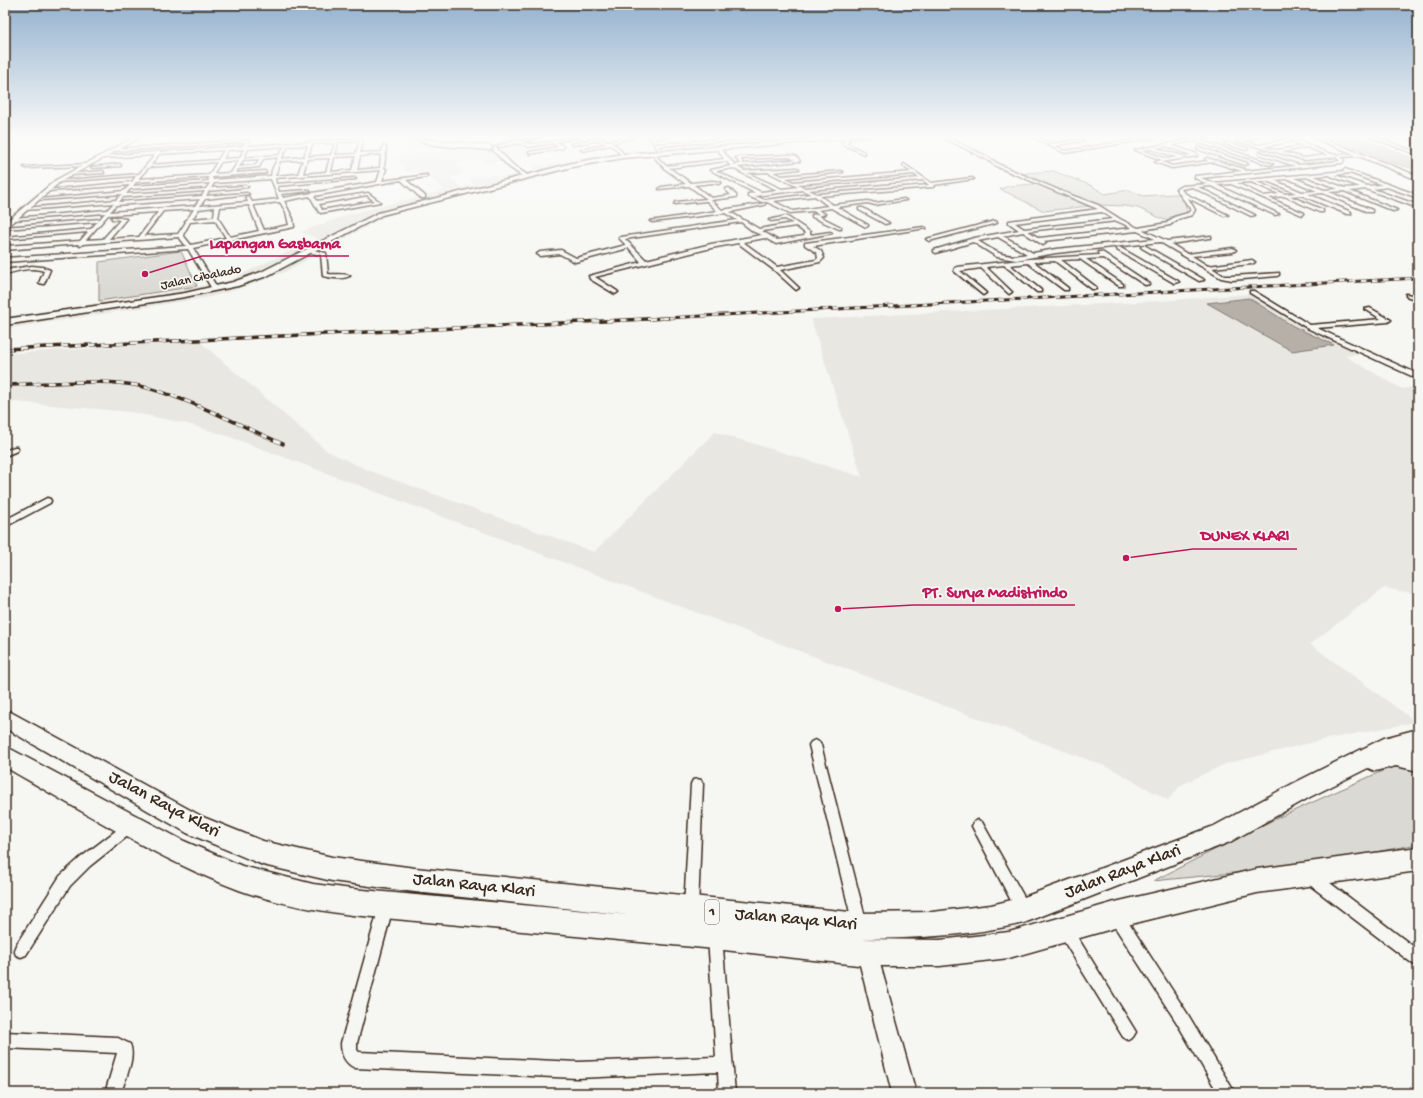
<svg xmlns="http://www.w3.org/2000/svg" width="1423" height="1098" viewBox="0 0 1423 1098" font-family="'Gochi Hand',sans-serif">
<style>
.built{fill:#e8e7e2}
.green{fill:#dad9d3;stroke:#8a8278}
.water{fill:#b6b0a9;stroke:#857a71}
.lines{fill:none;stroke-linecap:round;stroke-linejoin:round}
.stream{stroke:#857a71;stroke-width:1.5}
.street-casing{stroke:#3b2a1e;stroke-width:3}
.secondary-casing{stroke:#3b2a1e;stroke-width:3}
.highway-casing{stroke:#3b2a1e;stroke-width:3}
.street{fill:#f6f6f2;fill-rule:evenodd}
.secondary{fill:#f6f6f2;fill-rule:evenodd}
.highway{fill:#f6f6f2;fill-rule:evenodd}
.rail-far1-casing{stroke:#3b2a1e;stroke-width:3}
.rail-casing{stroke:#3b2a1e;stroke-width:3.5}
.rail-far1{stroke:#f6f6f2;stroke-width:2;stroke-dasharray:5.5;stroke-linecap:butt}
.rail{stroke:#f6f6f2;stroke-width:2.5;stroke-dasharray:7;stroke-linecap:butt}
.labels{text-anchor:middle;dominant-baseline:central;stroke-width:3.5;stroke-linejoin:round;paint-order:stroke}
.far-street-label{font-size:13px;fill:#3b2a1e;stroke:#f6f6f2}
.shield{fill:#f6f6f2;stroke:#73675e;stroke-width:1}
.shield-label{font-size:14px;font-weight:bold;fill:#3b2a1e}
.near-street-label{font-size:18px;fill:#3b2a1e;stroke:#f6f6f2}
.leader{fill:none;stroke:#c2185b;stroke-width:1.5}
.callout-dot{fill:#c2185b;stroke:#f6f6f2;stroke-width:1.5}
.callout-label{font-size:16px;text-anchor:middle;font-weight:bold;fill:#c2185b;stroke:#f6f6f2;stroke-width:3.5;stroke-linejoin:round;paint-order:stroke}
</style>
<rect width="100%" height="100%" fill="#f6f6f2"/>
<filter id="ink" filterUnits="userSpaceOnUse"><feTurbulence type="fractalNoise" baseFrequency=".025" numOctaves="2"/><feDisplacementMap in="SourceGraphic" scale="8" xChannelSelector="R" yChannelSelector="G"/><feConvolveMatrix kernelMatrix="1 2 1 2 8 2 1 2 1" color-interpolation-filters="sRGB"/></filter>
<g filter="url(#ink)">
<!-- built -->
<path class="built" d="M380 137 478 138 519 144 532 155 485 164 481 159 456 163 463 174 450 177 461 187 474 184 469 179 494 174 498 178 535 170 533 167 588 156 628 151 813 137H885L727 150 652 158 625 160 624 158 603 160 569 168 557 174 478 193 471 192 394 211 378 217 382 218 287 271 250 285 210 297 5 329V317L153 295 228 281 317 238 300 232 353 213 445 190 426 175 422 176 415 171 408 172 396 158 446 151 444 147 428 149 401 145 383 140Z
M1249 294 1307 328 1360 353 1345 356 1402 389 1418 386V594L1384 588 1310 644 1416 722 1322 740 1225 764 1181 785 1168 800 1110 768 228 436 188 424 131 412 5 401V354L199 341 327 451 367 470 594 552 715 432 862 477 811 319 1160 301Z"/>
<!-- green -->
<path class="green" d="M1053 171 1090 185 1105 194 1129 190 1143 196 1174 194 1183 197 1187 211 1183 215 1170 217 1167 221 1138 208 1125 206 1099 205 1044 211 1000 189 1009 186 1035 184 1019 175 1027 173Z
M181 251 197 286 99 301V262Z
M1400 763 1418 766V844L1302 866 1153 881 1273 820Z"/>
<!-- water -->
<path class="water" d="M1328 137H1357L1418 160V170L1396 164Z
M1249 298 1293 326 1334 345 1292 351 1207 303Z"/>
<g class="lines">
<!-- stream -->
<path class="stream" d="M848 139 869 137"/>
<defs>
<path id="street" d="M505 137H511L519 141 541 137 522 142C537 148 562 137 580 137L556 142 563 146V148L530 154 529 152 558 147 552 143 529 147 518 143 499 147V145L515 141Z
M594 137C600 137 605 141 610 141 617 141 625 136 632 138L611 143 617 146 625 156 623 157 615 148 610 145 583 151 581 150 606 144 598 140 573 145 571 144 596 138Z
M649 137H671L654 139 657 144 750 137H771L658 146 661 150 659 151Z
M844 137H846L849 141 846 143 864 152V154L842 144V142L845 141Z
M942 137H947L986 156 1000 165 1063 192 1098 205 1120 219 1138 228 1167 223 1174 217 1188 213 1191 210 1176 189 1182 186 1207 184 1195 178V176L1242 171 1213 162 1172 168 1155 162 1162 160 1135 150 1189 140 1182 137 1194 139 1213 137 1199 140 1273 164 1270 165 1194 141 1171 145 1197 154V156L1162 162 1172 166 1208 161 1205 159 1207 158 1244 169 1245 171 1295 166 1259 154 1260 152 1299 165 1340 161 1336 157 1304 160 1237 141 1251 137H1260L1243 141 1259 145 1289 139 1284 137H1290L1327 153 1336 155 1361 154 1360 156 1341 157 1344 160 1342 163 1201 178 1213 183 1345 171 1343 170 1345 169 1418 195V198L1387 187 1373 189 1418 205V208L1366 189 1350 191 1397 210 1393 211 1344 191 1329 192 1372 210V212H1368L1323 193 1308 194 1351 212V214H1347L1301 195 1290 196 1323 210V212H1319L1284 196 1269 198 1304 213V214L1302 215 1231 184 1217 185 1279 214 1275 215 1211 186 1198 187 1255 215 1251 216 1192 187 1181 189 1184 193 1228 215 1224 216 1188 198 1195 210 1192 215 1178 219 1170 225 1143 230 1167 241 1211 236V238H1209L1171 244 1187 254 1233 248 1236 250 1233 252 1192 256 1208 266 1252 260 1255 262 1252 264 1212 268 1224 276H1232L1279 273V275L1277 276 1232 280 1221 278 1160 242 1056 253 1016 260 997 257 973 242 936 253 934 252V250L974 238 1019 230 1009 223V221L1098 209 998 167 984 158ZM1292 141 1303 146 1277 150 1263 147ZM1166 146 1191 155 1182 156 1156 148ZM1307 147 1327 155 1304 158 1282 152ZM1151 149 1177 157 1167 159 1141 150ZM1350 173 1382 185 1367 186 1335 175ZM1330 175 1331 176 1360 187 1345 188 1314 176ZM1310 177 1311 178 1338 189 1324 190 1294 178ZM1288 179H1289L1317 191 1302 192 1273 180ZM1267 181 1296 193 1285 194 1257 182ZM1251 182 1279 194 1264 196 1237 183ZM1102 212 1113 219 1024 229 1015 223ZM1117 221 1132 228 1039 238 1028 231ZM1137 231 1155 239 1056 249 1033 253 1003 236 1023 232 1043 245 1046 243 1043 241ZM998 237 1027 254C1004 259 998 253 978 241Z
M1031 137H1037L1051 144 1082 139 1084 140 1055 146 1065 151 1150 137H1160L1065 153Z
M1370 137H1376L1418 153V155Z
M1403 137H1409L1418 141V143Z
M359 139 363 141 360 153 382 152 383 146 386 147 384 168 386 169 382 181 427 175 426 177 406 180 425 196V198H421L401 180 314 196 317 201 368 193 380 202 321 213 319 212 310 196 284 201 293 219 294 227 193 248 218 289 217 290 212 289 188 249 5 262V258L186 246 179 237 83 244 80 246 78 244 5 250V246L80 241 88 232 5 239V237L91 229 97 222 5 229V227L100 219 105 213 14 220 12 219 14 218 107 210 114 203 25 210 23 209 25 208 116 200 122 194 42 200 40 199 124 191 130 185 48 191 46 190 132 182 136 176 58 182 56 181 139 174 155 155 103 158 102 156 157 152 159 151 161 152 244 146 245 142 116 151 115 149 247 140 249 141 248 146ZM359 141 356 154 335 155 338 142ZM335 143 331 155 308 157 312 144ZM308 145 304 157 281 159 288 146ZM285 146 279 155 244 158 248 149ZM244 149 240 158 223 159 228 150ZM224 150 218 160 151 165 159 154ZM381 154 380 168 357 170 360 156ZM356 156 352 170 331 172 334 157ZM278 157 272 170 271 176 213 180 212 177 266 173 265 171 235 173 238 169 259 167 263 159ZM330 158 326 172 303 174 307 159ZM259 159 256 165 239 167 243 160ZM239 160 231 173 213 174 221 162ZM303 160 298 174 275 176 280 161ZM217 162 209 175 138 179 149 167ZM381 170 377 182 283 198 281 194 310 191 308 190 279 192 277 186 356 179 354 178 276 184 275 178ZM208 177 209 181 133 186 136 182ZM271 179 279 199 252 202 248 196 246 197 248 202 200 206 205 199 249 194 247 193 206 196 209 191 248 187 246 186 211 188 214 183ZM210 183 206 189 126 194 130 189ZM205 191 202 196 119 202 123 197ZM367 195 374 201 322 210 319 204ZM200 199 195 206 110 212 116 205ZM280 202 286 212 289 225 264 230 253 205ZM249 205 259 231 230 237 218 218 220 207ZM215 207 214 217 192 219 199 209ZM194 209 187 220 185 221 186 222 178 234 144 236 163 211ZM158 212 139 237 109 239 126 219 114 217H112V219L120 220 103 239 86 240 108 215ZM215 220 226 238 191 245 183 235 190 222Z
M1226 142 1247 148 1248 149 1246 150 1225 144Z
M719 147 735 165 740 164 736 158 738 157 790 155 796 156 800 161 738 167 744 171 797 168 799 169 773 172 781 176 841 171 843 172 786 178 793 182 911 172 903 166 904 164 931 183 972 178 974 179 934 185 935 186 933 187 820 196 833 205 868 201 875 203 904 199 906 200 875 205 868 203 837 207 868 225V226L866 227 831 208 818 210 825 214 819 216 841 227V229H839L812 217V215L819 214 813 211 790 213 767 202H762L748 196V194L755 193 710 170 731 166 726 161 669 168 691 183 712 181 721 182 719 184 712 183 694 185 711 198 731 195 725 189 729 188 736 195V197L711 200 722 210 766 203 764 205 730 212 759 229 793 223 785 219 771 221 769 220 786 216 810 232V235L830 232 832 233 776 244 765 238 743 242 777 267 816 260 818 258 817 253 805 245V243L924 227 926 228 813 246 821 251 824 258 820 262 780 270 798 287 799 288 796 290 774 270 738 243 711 248 595 277 617 291 618 292 615 294 590 279 589 276 641 262 629 248 575 262 560 254 540 256 537 254 540 252 561 250 576 258 626 245 619 238 621 237 737 220 725 213 652 222 650 221 717 211 707 201 674 204 676 202 707 199 689 186 659 189 661 187 686 184 664 168 650 152H652L666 166 724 159 717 148ZM790 157 795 160 743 164 741 159ZM733 168 744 174 777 190 761 192 716 171ZM768 172 798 187 782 189 747 173ZM914 174 919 178 805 188 798 184ZM923 180 929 185 817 194 809 190ZM802 190 811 194 765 200 755 196ZM815 196 828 206 793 211 773 201ZM741 222 754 232 762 235 711 244 646 260 625 239ZM796 226 805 233 804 236 777 240 762 231Z
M1198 147 1247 163 1248 164 1245 165 1197 149Z
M87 164 88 166 26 168 24 167Z
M120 164 121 166 93 168 91 167Z
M103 171 104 173 70 175 68 174Z
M859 208H863L889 223 885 224 859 210Z
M995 221 997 222V223L929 241 926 239Z
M1144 245 1203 279 1204 280 1199 281 1142 248 1141 247Z
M1119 247 1178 281 1179 282 1174 283 1117 250 1116 249Z
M309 249 326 253 328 274C335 275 344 273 350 276 342 280 331 278 323 276L321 255 307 252V250Z
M1098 252H1102L1150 284 1145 285 1103 258 1086 259 1123 284V286H1119L1080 259 1061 260 1096 287V289H1092L1055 261 1034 262 1068 288V290H1064L1028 263 1010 265 1041 290V292H1037L1004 265 986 267 1011 291 1012 292 1009 294 981 268 960 271 985 292 986 293 983 295 954 271 955 268 957 267 1029 259 1099 255Z
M32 266 42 267 50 270 44 284 39 283 44 271C31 266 18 271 5 274V270Z
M1250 291H1254L1310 325 1381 319 1365 309 1370 308 1391 320 1388 322 1317 328 1418 374V379L1307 328 1250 293Z
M1406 294 1418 296V300L1406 296Z
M14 447H17L18 449 17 451 5 456V451Z
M47 498 50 499 51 501 50 503 5 527V520Z
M815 740 819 742 821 745 867 925 865 930 860 932 855 930 853 925 809 745 811 742Z
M697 779 701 780 703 784 698 908 696 913 691 915 686 913 684 908 691 784 693 780Z
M978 820 982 822 1028 904 1030 909 1028 914 1023 916 1018 914 974 830 972 826 974 822Z
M130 821 134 823 136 827 134 831 90 866 70 886 26 955 21 957 16 955 14 950 16 945 60 876 80 858 126 823Z
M1312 871 1317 873 1418 950V966L1413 964 1307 883 1305 878 1307 873Z
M386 900 391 902 393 907 357 1043V1050L359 1052 577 1062 716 1057 708 937 710 932 715 930 720 932 722 937 735 1093H719L718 1072 577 1078 355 1068C344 1063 341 1054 341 1043L379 907 381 902Z
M1116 909 1121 911 1187 1013 1235 1093H1218L1177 1023 1111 921 1109 916 1111 911Z
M1065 923 1070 925 1133 1027 1136 1032 1133 1037 1128 1040 1123 1037 1060 935 1058 930 1060 925Z
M5 1032 116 1037 130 1044C136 1058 125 1079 121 1093H105L117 1053 5 1048Z"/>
<path id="secondary" d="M135 137H141L60 182 5 229V223L56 180Z
M406 137 490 146 493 148 490 150 434 145Z
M837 137H862L623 158 572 167 382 215 267 276 238 286 185 297 5 325V319L185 293 233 282 261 272 378 213 522 176 509 167 493 150 495 147 513 165 527 175 572 163 623 154Z
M1312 137H1319L1418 176V180Z
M867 943 874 946 877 953 916 1093H892L857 953 860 946Z"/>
<path id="highway" d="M5 709 203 817 263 841 332 857 415 868 860 913 932 912 991 905 1024 897 1214 826 1294 783 1384 738 1418 729V747L1411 749 1418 751V771L1396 766 1375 771 1368 768 1310 797 1230 842 1024 923C969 936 919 938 862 939L940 940 1009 932 1115 902 1257 869 1418 847V871L1257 893 1115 928 1009 958 940 966H867L715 949 352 915C314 910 275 903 239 890 157 859 81 810 5 767V746L184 841 242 866 313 884 352 889 629 915 415 892 332 881 263 865 187 833 5 728Z"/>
</defs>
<!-- street casing -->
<use href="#street" class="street-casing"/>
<!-- secondary casing -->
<use href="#secondary" class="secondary-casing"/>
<!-- highway casing -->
<use href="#highway" class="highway-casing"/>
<!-- street -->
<use href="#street" class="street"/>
<!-- secondary -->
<use href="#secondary" class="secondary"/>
<!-- highway -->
<use href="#highway" class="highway"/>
<defs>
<path id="rail-far1" d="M647 319 1418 278"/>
<path id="rail" d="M5 349 668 318
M5 385C46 384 109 377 148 388 194 401 239 425 283 444"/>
</defs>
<!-- rail-far1 casing -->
<use href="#rail-far1" class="rail-far1-casing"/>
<!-- rail casing -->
<use href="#rail" class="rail-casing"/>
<!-- rail-far1 -->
<use href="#rail-far1" class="rail-far1"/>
<!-- rail -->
<use href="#rail" class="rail"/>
</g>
</g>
<!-- sky -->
<linearGradient id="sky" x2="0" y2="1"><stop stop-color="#94b2cf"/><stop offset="0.47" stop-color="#fbfbf9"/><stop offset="1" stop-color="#fbfbf9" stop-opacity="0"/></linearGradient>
<rect width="1423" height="291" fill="url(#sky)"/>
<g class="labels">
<!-- far-street labels -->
<g class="far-street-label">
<text transform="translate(201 278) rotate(-12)">Jalan Cibalado</text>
</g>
<!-- shield labels -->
<rect class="shield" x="705" y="900" width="14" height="24" rx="3"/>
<g class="shield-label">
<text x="712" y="912">1</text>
</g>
<!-- near-street labels -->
<g class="near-street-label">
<text transform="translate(164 805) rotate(28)">Jalan Raya Klari</text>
<text transform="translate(1123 872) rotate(-21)">Jalan Raya Klari</text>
<text transform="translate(474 886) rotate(6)">Jalan Raya Klari</text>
<text transform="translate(796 920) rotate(5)">Jalan Raya Klari</text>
</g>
</g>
<!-- callouts -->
<path class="leader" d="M145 274L202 256H349M1126 558L1193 549H1297M838 609L914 605H1075"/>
<g class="callout-dot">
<circle cx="145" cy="274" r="4"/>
<circle cx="1126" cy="558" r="4"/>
<circle cx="838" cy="609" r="4"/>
</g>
<g class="callout-label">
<text x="275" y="248">Lapangan Gasbama</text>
<text x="1245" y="540">DUNEX KLARI</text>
<text x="995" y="597">PT. Surya Madistrindo</text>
</g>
<!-- margin -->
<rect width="1423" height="1098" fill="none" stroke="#f6f6f2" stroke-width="20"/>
<rect x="10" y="10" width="1403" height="1078" fill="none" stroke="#3b2a1e" stroke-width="1.5" filter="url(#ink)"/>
</svg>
